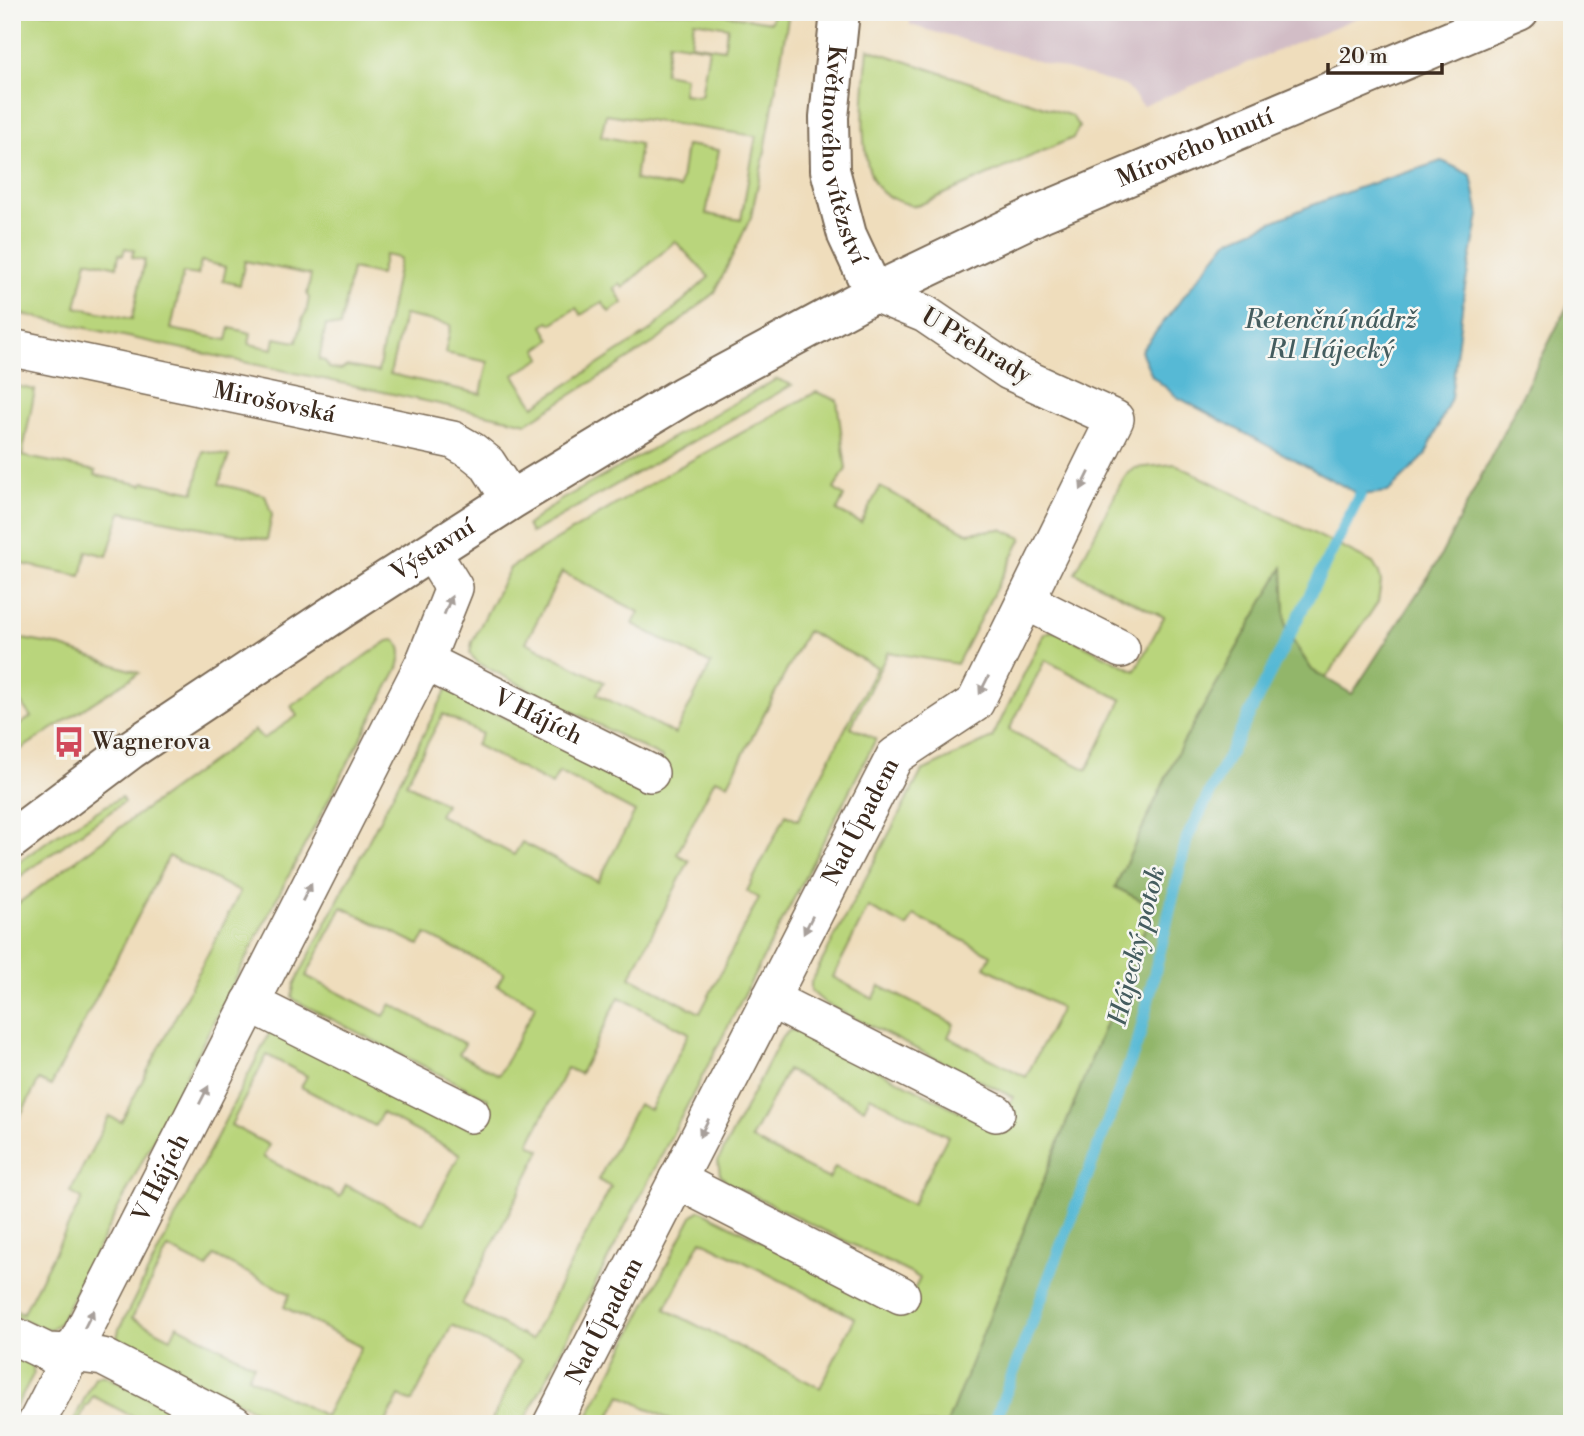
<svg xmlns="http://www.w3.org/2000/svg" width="1584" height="1436" viewBox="0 0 1584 1436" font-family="'Libre Bodoni',serif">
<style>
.industrial{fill:#d2bdc6}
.green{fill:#b9d57b;stroke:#7a804c;stroke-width:2;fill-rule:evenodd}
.forest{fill:#92b66b;stroke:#667044;stroke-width:2}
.water{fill:#56b9d5;stroke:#48727a;stroke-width:2}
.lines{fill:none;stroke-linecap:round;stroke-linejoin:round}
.stream{stroke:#56b9d5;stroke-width:12}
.minor-casing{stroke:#7a6955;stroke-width:40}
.tertiary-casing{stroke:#7a6955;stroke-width:42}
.secondary-casing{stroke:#7a6955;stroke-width:42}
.minor{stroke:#fff;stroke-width:37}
.tertiary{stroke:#fff;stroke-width:38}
.secondary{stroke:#fff;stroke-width:38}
.oneway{fill:#a79f9a}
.labels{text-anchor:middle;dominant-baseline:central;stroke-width:5;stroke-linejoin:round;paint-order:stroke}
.street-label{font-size:24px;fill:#3b2a1e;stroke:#f6f6f2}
.poi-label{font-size:24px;fill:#3b2a1e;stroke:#f6f6f2;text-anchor:start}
.water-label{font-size:26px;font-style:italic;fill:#445c5e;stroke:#f6f6f2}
</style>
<rect width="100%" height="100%" fill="#f6f6f2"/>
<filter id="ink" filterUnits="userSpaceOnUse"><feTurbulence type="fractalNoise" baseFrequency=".0143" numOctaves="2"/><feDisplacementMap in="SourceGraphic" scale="14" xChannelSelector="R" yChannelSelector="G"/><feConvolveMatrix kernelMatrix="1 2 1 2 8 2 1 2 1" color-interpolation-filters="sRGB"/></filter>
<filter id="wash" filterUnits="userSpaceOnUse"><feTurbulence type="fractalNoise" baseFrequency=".00686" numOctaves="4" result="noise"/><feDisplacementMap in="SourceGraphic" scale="28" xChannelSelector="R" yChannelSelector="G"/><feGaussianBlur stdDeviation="1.57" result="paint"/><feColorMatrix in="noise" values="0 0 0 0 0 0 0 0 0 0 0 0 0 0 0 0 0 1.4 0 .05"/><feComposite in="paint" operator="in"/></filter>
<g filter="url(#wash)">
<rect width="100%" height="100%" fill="#efddbc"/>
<!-- industrial -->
<path class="industrial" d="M911 12H1371L1143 106 1126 86 910 25Z"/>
<!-- green -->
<path class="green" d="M12 12H709L771 22 773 12H789L765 151 751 217 715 292 658 340 527 423 12 312ZM694 21 728 27 724 49 691 44ZM669 42 709 48 701 96 683 94 685 77 664 73ZM606 114 756 136 741 220 706 214 719 150 686 145 680 188 635 180 640 144 601 136ZM675 241 709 277 650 331 534 406 514 375 542 358 537 349 551 340 543 326 549 322 551 324 576 308 581 315 602 302 609 312 623 303 614 288 620 284 623 288ZM125 248 134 250 132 257 145 260 132 319 76 307 87 260 117 267 119 254 123 255ZM385 255 400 258 378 372 347 366 341 370 329 368 325 361 319 360 326 325 340 327 352 269 380 275ZM201 261 226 267 223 281 240 285 245 261 311 275 307 295 309 298 306 314 303 317 297 342 275 338 273 349 249 344 251 333 230 328 227 340 171 329 183 273 198 275ZM404 315 451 325 445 353 488 362 481 394 390 374Z
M868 49 1072 116 1079 127 1073 138 917 206C905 204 892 200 882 192 854 167 865 84 868 49Z
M777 379 792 385 531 533 527 525 559 501Z
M12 385 35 390 22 456 96 471 95 475 143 485 144 482 194 492 203 451 229 456 219 484 265 495 272 515 267 540 121 512 107 556 87 551 81 576 12 562Z
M816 392 837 400 846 469 834 489 844 496 837 511 861 523 880 487 967 533 1001 529 1022 538 957 664 888 652 851 727 876 739 523 1424H490L521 1361 452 1325 412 1402 399 1396 385 1424H281L125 1345 117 1338 119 1329 271 1030 472 1129 488 1099 296 1001 292 997 294 985 447 689 647 788 663 758 478 663 470 654 472 642 510 568 670 472ZM562 572 639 612 633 624 711 664 675 734 597 694 604 682 526 642ZM807 631 877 667 798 820 786 814 747 891 759 898 700 1013 630 977 689 861 677 854 715 779 728 784ZM443 714 482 734 476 745 552 785 559 772 635 812 598 882 522 842 514 855 439 815 445 804 406 783ZM342 907 419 945 426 934 504 973 497 985 536 1005 499 1075 459 1054 465 1044 391 1004 384 1016 306 976ZM619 997 689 1033 650 1110 638 1104 598 1180 611 1187 531 1340 462 1304 541 1150 529 1144 567 1068 580 1074ZM267 1055 307 1076 301 1087 375 1126 382 1113 460 1154 423 1224 346 1185 340 1197 263 1157 269 1145 231 1125ZM168 1248 207 1268 214 1256 290 1294 284 1307 361 1347 325 1416 248 1377 254 1365 177 1325 171 1338 132 1318Z
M1175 464 1373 563 1379 573 1381 582 1378 602 1326 678 1312 670 1286 630 1282 569 1179 750 1115 887 1154 906 1117 995 947 1424H678L621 1395 606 1424H584L692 1216 700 1210 903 1312 920 1278 728 1183 720 1174 718 1161 782 1037 790 1030 800 1031 997 1130 1013 1097 826 1004 811 991V982L922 771 992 738 1044 634 1051 631 1060 633 1135 671 1164 617 1075 573 1121 483 1128 473 1135 468ZM1045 660 1122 700 1087 770 1009 730ZM868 907 907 927 914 915 991 955 985 967 1061 1008 1026 1077 948 1037 954 1024 880 986 873 999 833 977ZM787 1070 864 1108 870 1096 948 1136 912 1205 835 1167 829 1179 751 1139ZM701 1240 855 1318 820 1388 665 1309Z
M12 637 56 645 139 673 12 755V730L31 717 12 690Z
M395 640C404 649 401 657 398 668L278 896 60 1322 51 1330 39 1327 12 1314V1309L23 1314 82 1199 70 1192 109 1116 121 1122 240 892 169 856 51 1086 39 1080 12 1131V908L130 820 255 730 263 739 297 716 291 706 388 641Z
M121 797 124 802 12 882V867L53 837Z
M12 1348 31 1362 34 1373 12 1414Z
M103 1375 203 1424H147L93 1396 88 1405H86L78 1424H72L95 1377Z"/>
<!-- forest -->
<path class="forest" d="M1572 297V1424H947L1117 995 1154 907 1115 887 1179 750 1283 567 1286 631 1312 670 1352 694 1437 563Z"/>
<!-- water -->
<path class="water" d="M1442 161 1471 175 1479 215 1464 292 1451 398 1425 456 1388 492 1360 495 1177 397 1152 376 1141 351 1227 241 1305 208 1358 188Z"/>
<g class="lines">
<!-- stream -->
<path class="stream" d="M994 1424 1139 1038 1187 838 1360 495"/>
</g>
</g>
<g filter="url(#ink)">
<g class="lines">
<defs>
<g id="minor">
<path id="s1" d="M12 348 453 440 472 451 487 463 511 500"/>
<path d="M1026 601 1121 649"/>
<path id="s2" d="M425 661 650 773"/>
<path d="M770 999 996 1113"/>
<path d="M250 1003 471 1114"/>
<path d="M677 1180 901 1295"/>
<path d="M12 1335 47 1352 72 1353 103 1357 234 1424"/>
<path id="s3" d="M36 1424 425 661 454 588 432 552"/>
<path id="s4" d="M552 1424 895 756 975 703 1115 419 1009 371 925 314 874 293"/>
</g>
<g id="tertiary">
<path id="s5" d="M840 12 829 117 830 170 847 235 874 293"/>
</g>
<g id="secondary">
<path id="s6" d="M12 839 130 750 343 608 511 500 683 396 874 293 1041 213 1519 12"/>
</g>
</defs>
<!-- minor casing -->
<use href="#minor" class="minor-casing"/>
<!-- tertiary casing -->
<use href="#tertiary" class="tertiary-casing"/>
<!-- secondary casing -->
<use href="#secondary" class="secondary-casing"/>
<!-- minor -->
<use href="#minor" class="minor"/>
<!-- tertiary -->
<use href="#tertiary" class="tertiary"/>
<!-- secondary -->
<use href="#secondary" class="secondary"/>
</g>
<!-- one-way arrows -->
<defs><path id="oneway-solid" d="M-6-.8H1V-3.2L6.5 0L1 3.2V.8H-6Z" transform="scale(1.75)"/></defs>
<g class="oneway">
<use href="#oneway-solid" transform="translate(1085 481) rotate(116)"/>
<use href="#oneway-solid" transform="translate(448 605) rotate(-68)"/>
<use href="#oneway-solid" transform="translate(984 685) rotate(117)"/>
<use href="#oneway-solid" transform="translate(307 892) rotate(-63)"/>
<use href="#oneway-solid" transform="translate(808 925) rotate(117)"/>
<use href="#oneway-solid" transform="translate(204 1095) rotate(-63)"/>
<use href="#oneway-solid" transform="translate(704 1128) rotate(117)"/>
<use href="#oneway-solid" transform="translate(89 1319) rotate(-63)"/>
</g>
</g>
<!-- icons -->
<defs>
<symbol id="bus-bare" viewBox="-9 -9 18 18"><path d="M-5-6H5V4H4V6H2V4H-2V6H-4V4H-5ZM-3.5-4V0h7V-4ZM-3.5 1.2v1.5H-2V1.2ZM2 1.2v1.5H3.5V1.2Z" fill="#d1495b" stroke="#f6f6f2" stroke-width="2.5" paint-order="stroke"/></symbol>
</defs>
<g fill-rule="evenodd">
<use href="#bus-bare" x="47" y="720" width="44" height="44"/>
</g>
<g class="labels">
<!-- street labels -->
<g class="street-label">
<text stroke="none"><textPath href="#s6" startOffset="1374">Mírového hnutí</textPath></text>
<text stroke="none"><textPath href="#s5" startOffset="145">Květnového vítězství</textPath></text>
<text transform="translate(976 346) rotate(31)">U Přehrady</text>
<text stroke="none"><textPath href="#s1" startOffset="268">Mirošovská</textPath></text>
<text stroke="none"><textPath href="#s6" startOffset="511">Výstavní</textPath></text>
<text stroke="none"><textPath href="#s2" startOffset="126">V Hájích</textPath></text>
<text stroke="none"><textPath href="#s4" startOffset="677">Nad Úpadem</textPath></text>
<text stroke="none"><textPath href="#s3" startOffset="276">V Hájích</textPath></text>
<text stroke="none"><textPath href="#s4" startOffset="116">Nad Úpadem</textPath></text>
</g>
<!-- poi labels -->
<g class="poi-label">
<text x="92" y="742">Wagnerova</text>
</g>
<!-- water labels -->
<g class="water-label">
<text x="1331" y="320">Retenční nádrž<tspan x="1331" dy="30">R1 Hájecký</tspan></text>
<text transform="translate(1137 946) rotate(-76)">Hájecký potok</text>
</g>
</g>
<!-- margin -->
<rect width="1584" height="1436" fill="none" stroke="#f6f6f2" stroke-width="42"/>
<!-- scale -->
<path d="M1328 63v10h114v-10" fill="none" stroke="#3b2a1e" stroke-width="3.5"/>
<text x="1339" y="63" font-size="21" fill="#3b2a1e" stroke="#f6f6f2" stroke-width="5" paint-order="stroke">20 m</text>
</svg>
